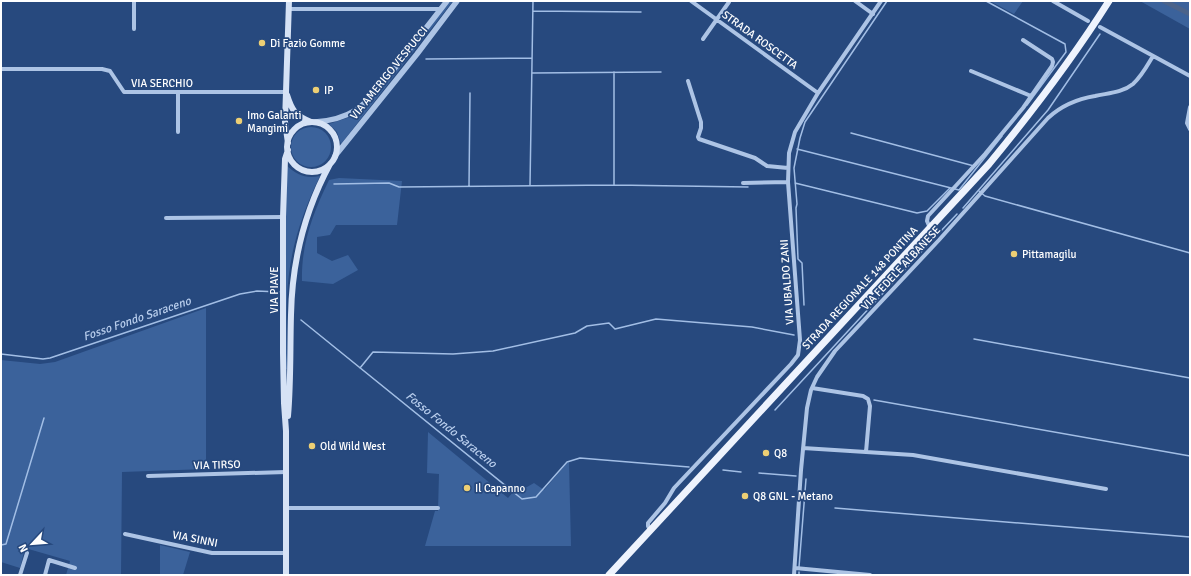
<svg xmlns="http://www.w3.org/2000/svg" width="1191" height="576" viewBox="0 0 1191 576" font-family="Signika,sans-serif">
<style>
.green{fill:#3b629b}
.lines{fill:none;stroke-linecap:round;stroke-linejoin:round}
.stream{stroke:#a2bee5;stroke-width:1.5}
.canal{stroke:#4b638a;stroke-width:5}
.minor{stroke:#adc4e5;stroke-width:4}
.tertiary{stroke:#adc4e5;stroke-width:5.5}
.secondary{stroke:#d6e2f5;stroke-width:6}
.primary{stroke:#eef3fd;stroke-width:7}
.poi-dot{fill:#edcf74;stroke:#27497e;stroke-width:1.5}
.labels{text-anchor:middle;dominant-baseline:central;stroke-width:3.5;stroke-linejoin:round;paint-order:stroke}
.street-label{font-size:11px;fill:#fff;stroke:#27497e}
.poi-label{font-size:11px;fill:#fff;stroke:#27497e;text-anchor:start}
.water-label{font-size:12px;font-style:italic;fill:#b9ceed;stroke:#27497e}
</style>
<rect width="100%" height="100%" fill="#27497e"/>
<!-- green -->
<path class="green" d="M450 1H453L341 144 337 132 329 124 353 116 367 106Z
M990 1H1023L1014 14Z
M1140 1H1190V29Z
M291 147a20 20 0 1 1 40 0a20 20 0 1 1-40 0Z
M286 165C297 175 306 179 320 176 305 207 293 240 289 274 285 305 287 337 287 369H286Z
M339 178 402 181 397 225H336L330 235 317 237V253L332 261 348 255 358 270 333 284 302 281C301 244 313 213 329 180Z
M206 308V469L122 472 121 575H66L70 561 25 548 20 568 1 562V360L40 364 55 362Z
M428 432 508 498 518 486 527 487 534 483 544 490 567 463 569 462 571 546H425L435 511H438L439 474 427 473Z
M160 545 190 552 183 575H160Z"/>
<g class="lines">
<!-- stream -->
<path class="stream" d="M986 1 1065 44 1066 52 1027 105
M533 11 641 12
M426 59 532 58
M614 72V185
M532 73 661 72
M851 133 974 166
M797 149 959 190 1002 136
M795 183 917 213 927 211 950 188
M334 184 389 183 399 187 614 185 748 187
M530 185 533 1
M469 186 470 93
M979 191 985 196 1190 253
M963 208 1048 110 1100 34
M939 233 957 214
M804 305 802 263 798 259 796 208 797 204 794 168 800 138 805 122 887 1
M301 320 522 499 536 497 567 462 580 458 689 467
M974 339 1190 378
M1 354 43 359 50 358 240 294 257 291 279 292
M360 368 373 352 453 354 493 351 575 333 587 326 609 323 615 329 656 319 752 327 794 335
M874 400 1190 456
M775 410 934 238
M723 470 741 472
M759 473 796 476
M835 508 1190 537
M1 545 6 544 44 418
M799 567 806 479
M799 575V572"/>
<!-- canal -->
<path class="canal" d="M1164 1 1190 14"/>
<!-- minor -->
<path class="minor" d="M691 1 818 93
M855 1 873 14
M1053 1 1088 21
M289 9H441
M1100 27 1190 76
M134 29V1
M703 39 729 2
M1 69H102L110 71 124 92H287
M971 71 1031 96
M688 81 701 122V128L698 137 699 139 755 158 767 166 788 168
M1190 107 1187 123 1190 129
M178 132V92
M743 183 788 182
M166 218 283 217
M930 228 927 221 928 216 985 154 1023 108 1052 66 1053 62 1052 59 1023 40
M812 388 863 396 868 399 870 406 866 452
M803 448 913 455 1106 489
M148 476 286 472
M286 508H438
M650 530 648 526V523L665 503 674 488 791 364 798 355 800 340 788 182 789 153 795 132 818 93 881 1
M125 534 212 553H286
M795 568 870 575
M20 575 27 553
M45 575 49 560 75 568
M794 575 801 470 807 408 811 390 817 377 835 351 939 240 1048 118C1062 105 1077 99 1095 96 1108 93 1122 93 1133 84 1142 76 1147 66 1153 56"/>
<!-- tertiary -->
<path class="tertiary" d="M315 122C330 121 343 118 356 110 373 98 385 80 398 64 414 43 431 22 447 1
M335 156 417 54 457 1"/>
<!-- secondary -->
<path class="secondary" d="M287 95C292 111 295 115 311 122
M287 147a25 25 0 1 1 50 0a25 25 0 1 1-50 0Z
M288 143 285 122 289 1
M288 416C291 382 290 349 291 315 292 261 304 212 330 164
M286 575V431L284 403 283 353V217L285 159 288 150"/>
<!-- primary -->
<path class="primary" d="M609 575 989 164C1032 112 1073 58 1109 1"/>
</g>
<!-- markers -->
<g class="poi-dot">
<circle cx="262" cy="43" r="4"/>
<circle cx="316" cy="90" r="4"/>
<circle cx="239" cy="121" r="4"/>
<circle cx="1014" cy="254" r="4"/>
<circle cx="312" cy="446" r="4"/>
<circle cx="766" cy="453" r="4"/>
<circle cx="467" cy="488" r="4"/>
<circle cx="745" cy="496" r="4"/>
</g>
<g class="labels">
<!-- street labels -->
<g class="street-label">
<text transform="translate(760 40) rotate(36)">STRADA ROSCETTA</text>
<text transform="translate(389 73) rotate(-51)">VIA AMERIGO VESPUCCI</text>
<text x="162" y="83">VIA SERCHIO</text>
<text transform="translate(901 268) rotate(-47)">VIA FEDELE ALBANESE</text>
<text transform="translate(787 282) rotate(-94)">VIA UBALDO ZANI</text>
<text transform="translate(860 288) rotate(-47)">STRADA REGIONALE 148 PONTINA</text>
<text transform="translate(274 290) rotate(-90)">VIA PIAVE</text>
<text transform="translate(217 465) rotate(-2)">VIA TIRSO</text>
<text transform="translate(195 539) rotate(11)">VIA SINNI</text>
</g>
<!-- poi labels -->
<g class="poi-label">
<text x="270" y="43">Di Fazio Gomme</text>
<text x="324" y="90">IP</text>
<text x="247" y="115">Imo Galanti<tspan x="247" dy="13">Mangimi</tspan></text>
<text x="1022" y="254">Pittamagilu</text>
<text x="320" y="446">Old Wild West</text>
<text x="774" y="453">Q8</text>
<text x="475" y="488">Il Capanno</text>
<text x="753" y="496">Q8 GNL - Metano</text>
</g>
<!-- water labels -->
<g class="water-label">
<text transform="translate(137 319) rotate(-19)">Fosso Fondo Saraceno</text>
<text transform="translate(451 430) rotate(39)">Fosso Fondo Saraceno</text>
</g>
</g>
<!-- border -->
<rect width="1191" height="576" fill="none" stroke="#ffffff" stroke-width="4"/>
<!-- north arrow -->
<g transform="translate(32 544) rotate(244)" stroke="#27497e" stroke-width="3" paint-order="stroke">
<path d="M0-3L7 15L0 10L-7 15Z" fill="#ffffff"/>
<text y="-6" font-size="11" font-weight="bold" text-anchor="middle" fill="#ffffff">N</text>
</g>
</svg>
